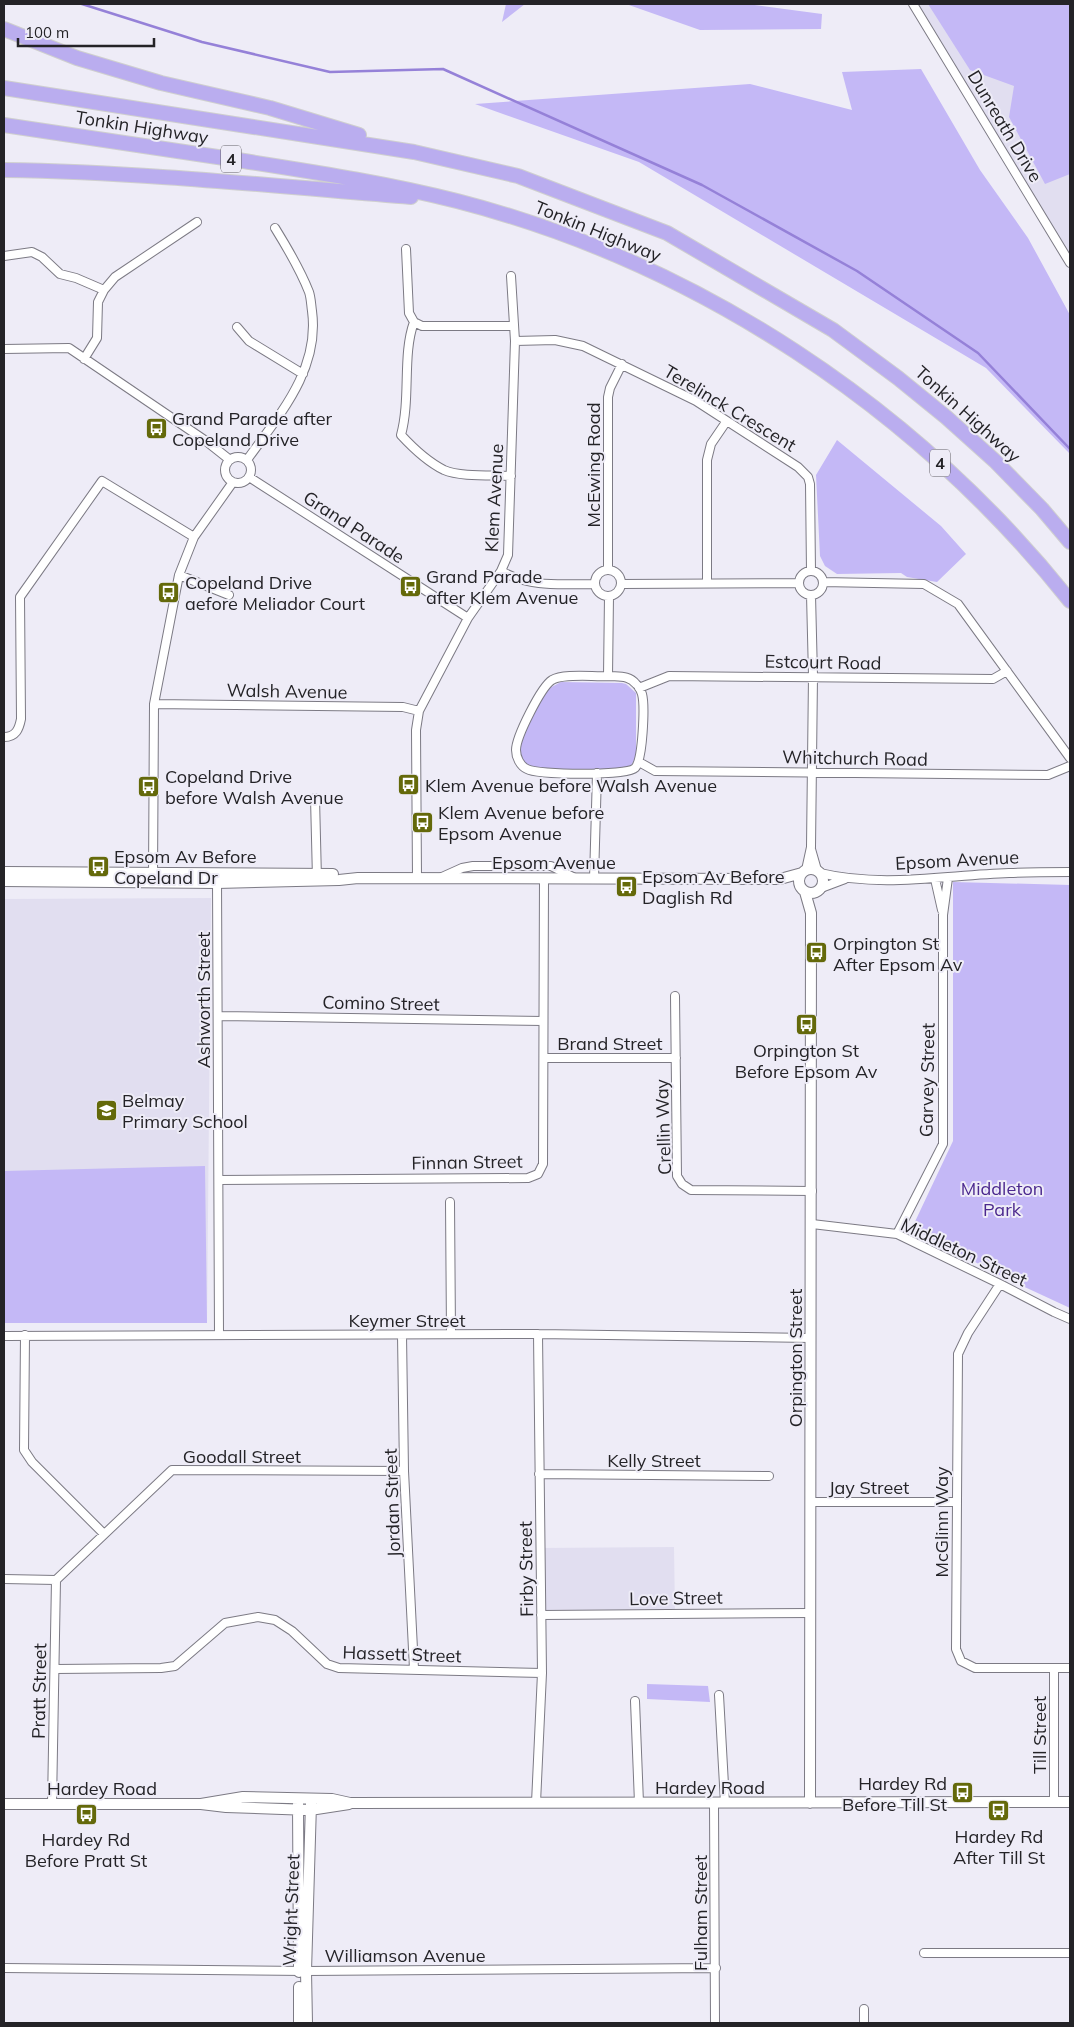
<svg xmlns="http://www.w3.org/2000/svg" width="1074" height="2027" viewBox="0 0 1074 2027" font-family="Mulish,sans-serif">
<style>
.built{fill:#e1def0}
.green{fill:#c4b8f6}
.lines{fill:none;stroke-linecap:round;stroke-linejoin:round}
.stream{stroke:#9581d8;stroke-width:2.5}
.street-casing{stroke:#7c7a84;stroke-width:10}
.secondary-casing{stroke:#7c7a84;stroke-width:12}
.highway-casing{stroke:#cfcfcf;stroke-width:16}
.street{stroke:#fff;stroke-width:8}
.secondary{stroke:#fff;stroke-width:10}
.highway{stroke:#baadef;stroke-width:14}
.labels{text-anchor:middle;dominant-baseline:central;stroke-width:4;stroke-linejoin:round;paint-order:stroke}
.shield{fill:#eeecf7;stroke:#615f65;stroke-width:1}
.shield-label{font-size:16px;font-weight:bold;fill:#242327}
.street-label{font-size:18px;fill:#242327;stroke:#eeecf7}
.poi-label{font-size:18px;fill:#242327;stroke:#eeecf7;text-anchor:start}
.park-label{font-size:18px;fill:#4b288e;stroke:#eeecf7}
</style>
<rect width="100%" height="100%" fill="#eeecf7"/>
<!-- built -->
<path class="built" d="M913 4H1070V263Z
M211 898 207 1323H4V899Z
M674 1547 675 1613 541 1615 540 1548Z"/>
<!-- green -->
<path class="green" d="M506 4H525L502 22Z
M626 4H747L822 14 821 29 700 30Z
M928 4H1070V174L1045 184 1009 117 1014 86 970 70Z
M921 69 980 170 1028 238 1070 315V454L986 368 639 162 475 104 750 84 852 110 842 72Z
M837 440 941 526 966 554 937 582 907 577 901 573 837 574 825 566 820 556 816 475Z
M561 682 622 683 626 684 636 693V756L631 766 623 770 534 769 522 762 518 753 519 742 546 690Z
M953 882 1070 885V1308L1003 1277 912 1228 953 1141Z
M205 1166 207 1323H4V1171Z
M647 1684 708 1686 710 1702 647 1699Z"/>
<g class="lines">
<!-- stream -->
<path class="stream" d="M82 4 202 42 330 72 443 69 702 185 857 271 978 353 1070 449"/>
<defs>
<path id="street" d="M913 4 1070 263
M406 249 409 313 414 322 422 326H514
M4 256 32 252 42 257 60 274 76 278 104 290
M414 322C402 355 411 398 401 435 413 448 428 462 444 470 460 477 492 475 511 476
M237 327 249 341 303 374
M515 341 555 340 583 346 696 401 798 467 808 477 810 484 811 571
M4 349 69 348 206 441 230 460
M84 359 97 338 98 302 104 290 115 277 197 222
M225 470a13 13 0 1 1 26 0a13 13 0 1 1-26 0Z
M247 460C279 415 320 370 312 311 311 304 311 298 309 292 300 269 288 249 275 228
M249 477 468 618
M608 569V397L610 388 622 364
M595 583a13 13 0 1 1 26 0a13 13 0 1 1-26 0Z
M501 571C531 588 561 584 594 584
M799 583a12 12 0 1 1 24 0a12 12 0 1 1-24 0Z
M179 575 229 595
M823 582 924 584 958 604 1070 758
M707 583V460L711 444 726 422
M621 584 799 583
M608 676C619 677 629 675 636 684 639 686 641 691 642 694 645 705 643 760 635 768 627 776 537 775 527 769 520 766 516 757 516 750 516 737 541 687 552 680 564 673 594 677 608 676Z
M608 676 609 596
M639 688 669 676 993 679 1007 671
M154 704 403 707 419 711
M4 737C16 737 19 729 21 719L20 597 102 481 194 537
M639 762 655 771 1048 775 1070 766
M315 798 317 879
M811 849 817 870
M806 870 811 847 813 676 811 595
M820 873C882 888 946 875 1009 873 1029 872 1050 872 1070 872
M442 877 462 868 473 866H551L575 878
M153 878 154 704 179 575 194 537 233 482
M417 878 416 730 419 711 468 618 501 571 508 555 515 341 511 276
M217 879 219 1335
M594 879 597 773
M935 879 942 910
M821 888 845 879
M675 996 677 1176 682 1184 691 1190 812 1191
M219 1016 543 1021
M544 1058H676
M219 1180 528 1178 538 1174 543 1164 544 878
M450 1202 451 1334
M812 1224 897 1234 1000 1284 1054 1312 1070 1319
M897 1234 943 1144V915L948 878
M1000 1284 968 1333 958 1354 956 1649 961 1661 975 1668H1070
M25 1335 24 1450 32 1462 104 1534
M402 1335 404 1471 414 1669
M4 1336 538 1334 811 1338
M539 1474 769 1476
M811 1502H956
M4 1579 56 1580 172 1470 404 1471
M541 1615 811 1613
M1054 1668V1802
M55 1669 161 1668 175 1666 225 1623 258 1617 275 1620 292 1631 327 1664 339 1668 542 1673
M719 1695 725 1803
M635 1701 639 1803
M536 1803 542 1673 538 1334
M714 1803 715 2023
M52 1804 56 1580
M924 1953H1070
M4 1968 306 1971 716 1968
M864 2023V2009"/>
<path id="secondary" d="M799 881a12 12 0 1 1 24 0a12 12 0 1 1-24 0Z
M4 872 333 874
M4 881 217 883 339 880 358 878 780 879 802 873
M805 892 811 913 810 1803
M4 1804H201L226 1807 310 1810 349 1804
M201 1804 243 1797 332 1799 350 1803 1070 1802
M298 1804 299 1972
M299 2023V1987
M307 2023 306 1971 311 1804"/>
<path id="highway" d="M4 29 77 58 161 83 270 108 359 135
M4 88 414 152 518 176 667 233 833 330 898 378 946 417 995 461 1042 509 1070 542
M4 125C80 136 155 148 231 159 307 171 383 182 457 201 698 263 916 408 1070 601
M4 170C140 172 275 186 411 197"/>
</defs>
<!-- street casing -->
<use href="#street" class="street-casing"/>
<!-- secondary casing -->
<use href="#secondary" class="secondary-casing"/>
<!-- highway casing -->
<use href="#highway" class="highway-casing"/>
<!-- street -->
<use href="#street" class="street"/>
<!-- secondary -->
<use href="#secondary" class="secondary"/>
<!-- highway -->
<use href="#highway" class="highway"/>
</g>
<!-- icons -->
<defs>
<symbol id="bus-square" viewBox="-11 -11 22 22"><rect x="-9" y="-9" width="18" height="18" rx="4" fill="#64690a" stroke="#eeecf7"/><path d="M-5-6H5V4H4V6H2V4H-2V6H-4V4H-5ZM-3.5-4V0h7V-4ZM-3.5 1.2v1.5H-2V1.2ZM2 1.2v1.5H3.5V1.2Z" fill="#fff"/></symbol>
<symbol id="school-square" viewBox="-11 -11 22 22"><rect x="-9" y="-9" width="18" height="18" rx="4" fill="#64690a" stroke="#eeecf7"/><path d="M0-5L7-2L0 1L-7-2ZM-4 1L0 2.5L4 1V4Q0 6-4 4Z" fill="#fff"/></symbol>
</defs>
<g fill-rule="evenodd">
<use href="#bus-square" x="144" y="416" width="25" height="25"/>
<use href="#bus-square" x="398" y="574" width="25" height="25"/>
<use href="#bus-square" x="156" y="580" width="25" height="25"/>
<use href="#bus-square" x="396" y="772" width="25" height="25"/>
<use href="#bus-square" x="136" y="774" width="25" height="25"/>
<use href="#bus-square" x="410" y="810" width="25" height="25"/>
<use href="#bus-square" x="86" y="854" width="25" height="25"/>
<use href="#bus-square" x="614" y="874" width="25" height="25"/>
<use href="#bus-square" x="804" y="940" width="25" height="25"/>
<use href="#bus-square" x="794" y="1012" width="25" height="25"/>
<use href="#school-square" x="94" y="1098" width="25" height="25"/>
<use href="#bus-square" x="950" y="1780" width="25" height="25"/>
<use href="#bus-square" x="986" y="1798" width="25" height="25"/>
<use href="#bus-square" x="74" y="1802" width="25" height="25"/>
</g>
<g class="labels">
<!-- shield labels -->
<g class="shield">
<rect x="221" y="145.5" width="20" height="27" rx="4"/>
<rect x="930" y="449.5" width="20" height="27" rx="4"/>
</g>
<g class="shield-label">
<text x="231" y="159">4</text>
<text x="940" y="463">4</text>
</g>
<!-- street labels -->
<g class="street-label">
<text transform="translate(1005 126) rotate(59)">Dunreath Drive</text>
<text transform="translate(142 127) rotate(9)">Tonkin Highway</text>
<text transform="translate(598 231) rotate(22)">Tonkin Highway</text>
<text transform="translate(730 408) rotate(31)">Terelinck Crescent</text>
<text transform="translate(968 414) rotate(42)">Tonkin Highway</text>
<text transform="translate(593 465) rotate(-90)">McEwing Road</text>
<text transform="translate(494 498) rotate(-87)">Klem Avenue</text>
<text transform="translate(354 527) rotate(33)">Grand Parade</text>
<text transform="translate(823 662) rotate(1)">Estcourt Road</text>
<text transform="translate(287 691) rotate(1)">Walsh Avenue</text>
<text transform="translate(855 758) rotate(1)">Whitchurch Road</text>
<text transform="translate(957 860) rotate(-3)">Epsom Avenue</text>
<text x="554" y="862">Epsom Avenue</text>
<text transform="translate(203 1000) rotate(-90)">Ashworth Street</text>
<text transform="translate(381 1003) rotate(1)">Comino Street</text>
<text x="610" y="1043">Brand Street</text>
<text transform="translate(927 1080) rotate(-89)">Garvey Street</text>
<text transform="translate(663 1127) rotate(-92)">Crellin Way</text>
<text transform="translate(467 1162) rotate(-1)">Finnan Street</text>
<text transform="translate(964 1252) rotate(25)">Middleton Street</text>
<text x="407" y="1320">Keymer Street</text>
<text transform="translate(795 1358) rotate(-90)">Orpington Street</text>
<text x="242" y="1456">Goodall Street</text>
<text x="654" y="1460">Kelly Street</text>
<text x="869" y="1487">Jay Street</text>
<text transform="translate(392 1503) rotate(-92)">Jordan Street</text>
<text transform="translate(941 1522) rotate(-90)">McGlinn Way</text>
<text transform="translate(526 1569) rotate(-91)">Firby Street</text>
<text transform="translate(676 1598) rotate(-1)">Love Street</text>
<text transform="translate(402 1654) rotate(2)">Hassett Street</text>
<text transform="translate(39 1691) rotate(-89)">Pratt Street</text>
<text transform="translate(1039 1735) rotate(-90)">Till Street</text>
<text x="710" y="1787">Hardey Road</text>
<text x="102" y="1788">Hardey Road</text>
<text transform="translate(291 1910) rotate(-88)">Wright Street</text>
<text transform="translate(700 1913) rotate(-90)">Fulham Street</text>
<text x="405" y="1955">Williamson Avenue</text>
</g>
<!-- poi labels -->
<g class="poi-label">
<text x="172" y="418">Grand Parade after<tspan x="172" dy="21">Copeland Drive</tspan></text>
<text x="426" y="576">Grand Parade<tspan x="426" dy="21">after Klem Avenue</tspan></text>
<text x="185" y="582">Copeland Drive<tspan x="185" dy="21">aefore Meliador Court</tspan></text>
<text x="165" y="776">Copeland Drive<tspan x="165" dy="21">before Walsh Avenue</tspan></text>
<text x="425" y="785">Klem Avenue before Walsh Avenue</text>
<text x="438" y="812">Klem Avenue before<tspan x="438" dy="21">Epsom Avenue</tspan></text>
<text x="114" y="856">Epsom Av Before<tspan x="114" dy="21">Copeland Dr</tspan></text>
<text x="642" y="876">Epsom Av Before<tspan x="642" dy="21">Daglish Rd</tspan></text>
<text x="833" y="943">Orpington St<tspan x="833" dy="21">After Epsom Av</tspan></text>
<text x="806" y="1050" text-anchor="middle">Orpington St<tspan x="806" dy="21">Before Epsom Av</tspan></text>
<text x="122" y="1100">Belmay<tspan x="122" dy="21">Primary School</tspan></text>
<text x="947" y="1783" text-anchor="end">Hardey Rd<tspan x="947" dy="21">Before Till St</tspan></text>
<text x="999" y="1836" text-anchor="middle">Hardey Rd<tspan x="999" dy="21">After Till St</tspan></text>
<text x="86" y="1839" text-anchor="middle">Hardey Rd<tspan x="86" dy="21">Before Pratt St</tspan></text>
</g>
<!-- park labels -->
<g class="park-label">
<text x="1002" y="1188">Middleton<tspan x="1002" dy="21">Park</tspan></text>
</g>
</g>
<!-- border -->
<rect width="1074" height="2027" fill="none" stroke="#242327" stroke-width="10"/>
<!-- scale -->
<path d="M18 38v8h136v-8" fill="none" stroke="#242327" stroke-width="2.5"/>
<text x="25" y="38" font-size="15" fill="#242327" stroke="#eeecf7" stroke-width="4" paint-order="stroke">100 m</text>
</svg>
